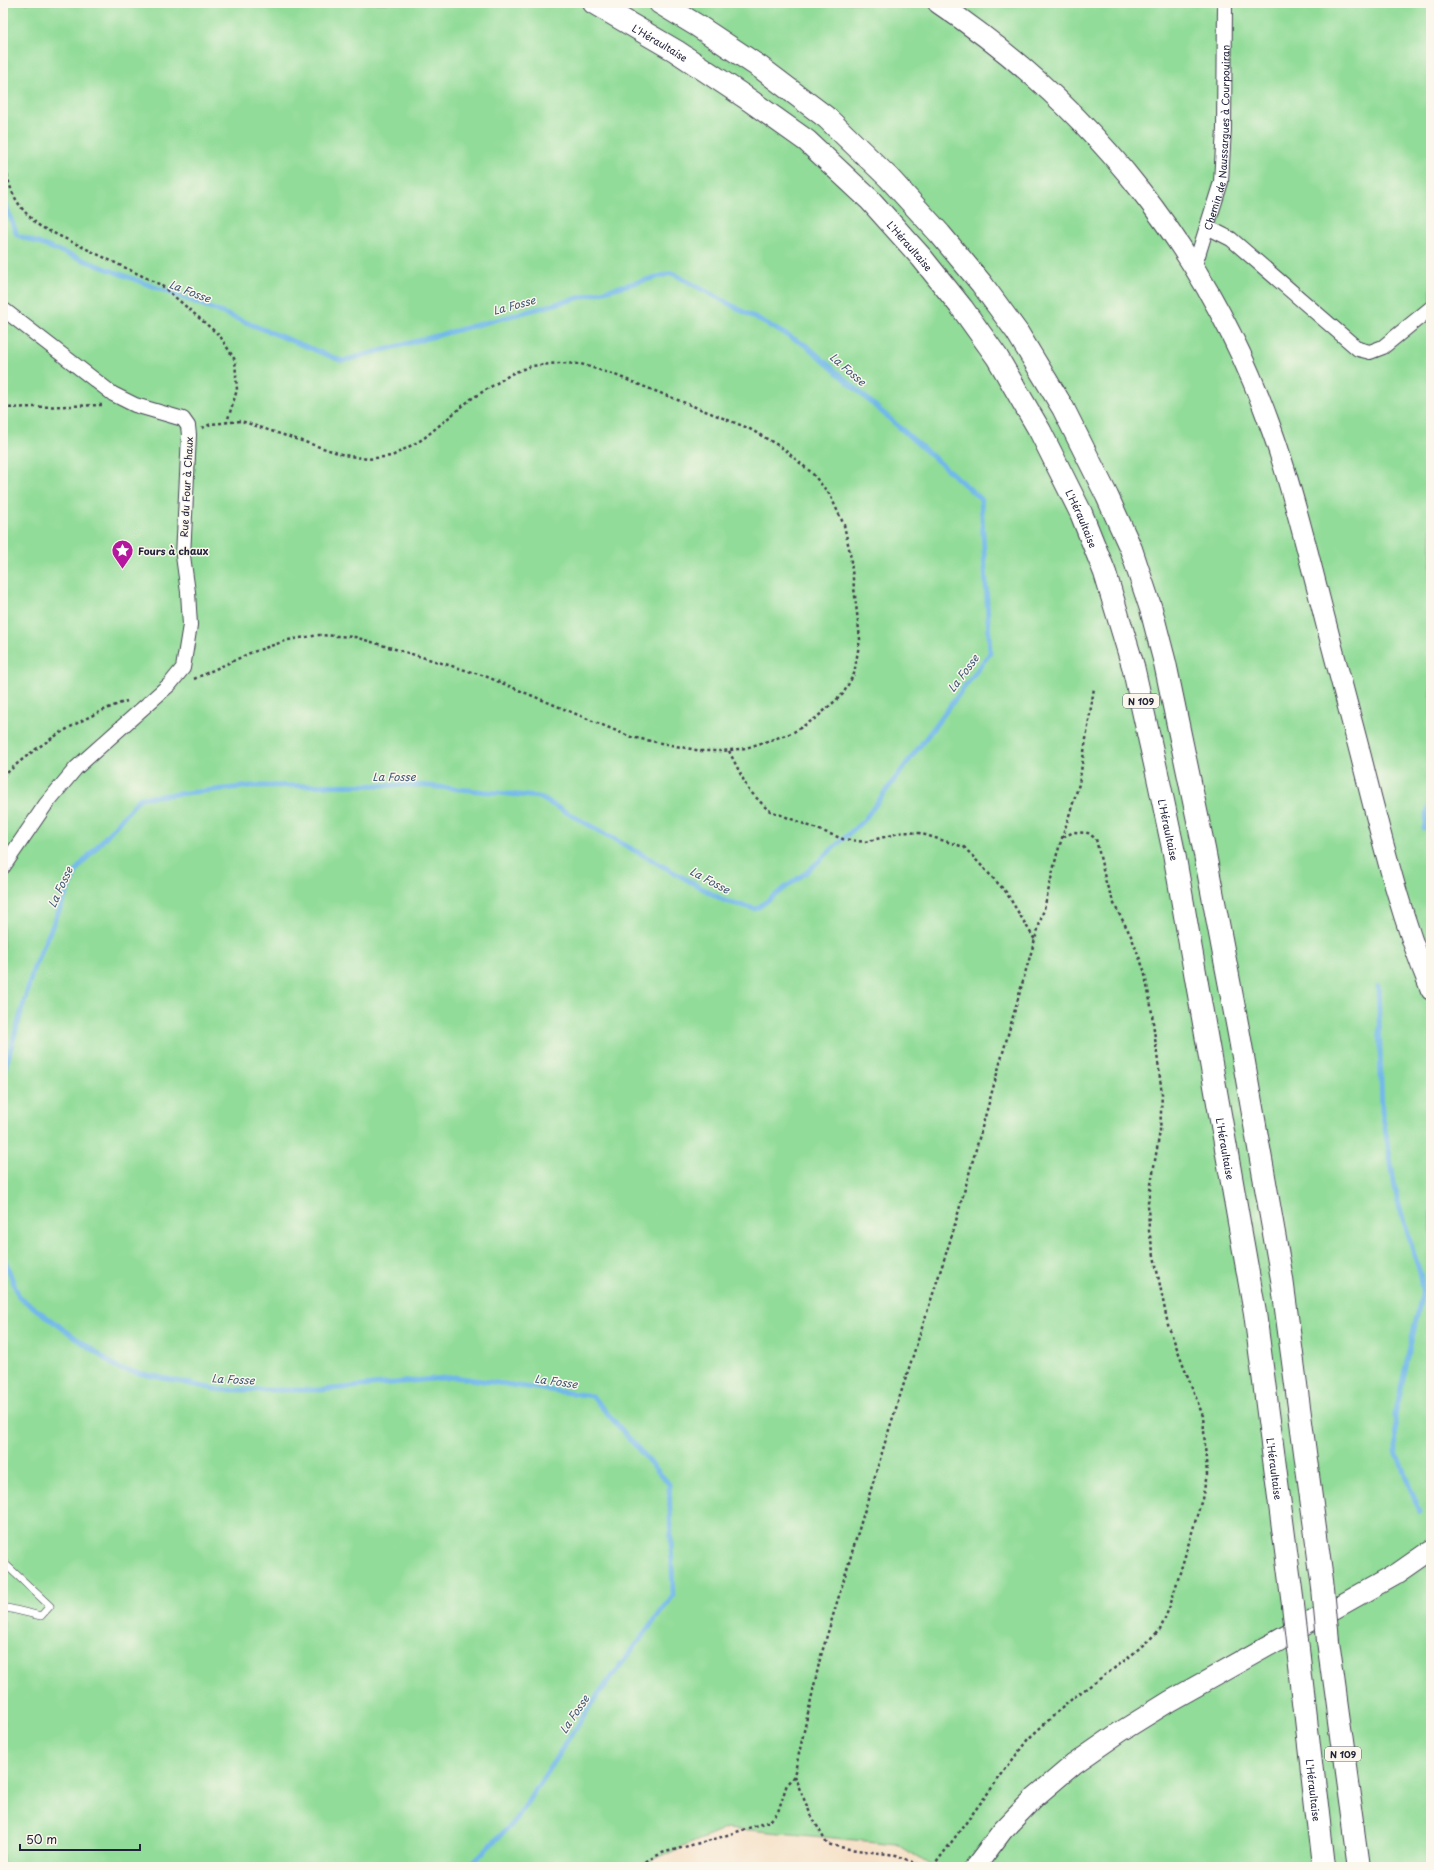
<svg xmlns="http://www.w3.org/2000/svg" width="1434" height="1870" viewBox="0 0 1434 1870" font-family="'Playpen Sans',sans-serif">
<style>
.green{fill:#91dc98;stroke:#5a7f6a}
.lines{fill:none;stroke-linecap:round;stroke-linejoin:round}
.stream{stroke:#72b9e9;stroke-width:5}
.lane-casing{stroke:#423f50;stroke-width:8}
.street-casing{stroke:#423f50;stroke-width:16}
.secondary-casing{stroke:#423f50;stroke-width:22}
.highway-casing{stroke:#423f50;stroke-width:24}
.path{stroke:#423f50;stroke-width:2.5;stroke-dasharray:3 3;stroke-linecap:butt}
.lane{stroke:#fff;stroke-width:7}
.street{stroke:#fff;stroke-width:14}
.secondary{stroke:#fff;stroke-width:20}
.highway{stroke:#fff;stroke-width:22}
.highway-bridge-casing{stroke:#423f50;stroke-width:24;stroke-linecap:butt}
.highway-bridge{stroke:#fff;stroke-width:22}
.labels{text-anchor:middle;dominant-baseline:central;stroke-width:3;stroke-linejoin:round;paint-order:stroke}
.shield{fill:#fbf7ec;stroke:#636270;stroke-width:1}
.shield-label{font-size:9px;font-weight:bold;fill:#22223b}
.street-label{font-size:10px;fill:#22223b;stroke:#fbf7ec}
.poi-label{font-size:10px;font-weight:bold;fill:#22223b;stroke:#fbf7ec;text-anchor:start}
.water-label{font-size:11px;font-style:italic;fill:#3e5778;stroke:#fbf7ec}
</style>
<rect width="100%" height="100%" fill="#fbf7ec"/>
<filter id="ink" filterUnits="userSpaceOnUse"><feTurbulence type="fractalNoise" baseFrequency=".025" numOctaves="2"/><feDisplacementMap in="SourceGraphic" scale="8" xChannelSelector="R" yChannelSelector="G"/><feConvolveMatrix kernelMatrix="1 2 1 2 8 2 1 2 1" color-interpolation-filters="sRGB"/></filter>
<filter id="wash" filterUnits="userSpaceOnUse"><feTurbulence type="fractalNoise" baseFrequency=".012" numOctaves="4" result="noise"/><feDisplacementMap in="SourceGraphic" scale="16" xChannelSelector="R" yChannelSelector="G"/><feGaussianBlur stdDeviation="0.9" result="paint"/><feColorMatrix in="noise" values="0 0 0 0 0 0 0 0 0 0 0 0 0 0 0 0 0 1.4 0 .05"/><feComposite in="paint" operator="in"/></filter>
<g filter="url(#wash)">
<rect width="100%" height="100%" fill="#f6e1c8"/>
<!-- green -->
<path class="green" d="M3 3H1431V1867H933L897 1844 727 1828 636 1867H3Z"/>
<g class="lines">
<!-- stream -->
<path class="stream" d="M3 198 17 235 213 309 342 361 672 273 807 346 981 499 990 653 864 820 808 871 756 909 725 901 539 797 418 785 251 786 140 798 78 868 34 967 3 1076
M1424 828 1431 797
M1378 986 1382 1111 1397 1199 1420 1273 1423 1289 1395 1415 1396 1452 1420 1512
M3 1255 19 1297 119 1369 220 1390H321L454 1377 592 1396 669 1484 673 1596 592 1703 515 1821 468 1867"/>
</g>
</g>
<g filter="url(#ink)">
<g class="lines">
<defs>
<path id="lane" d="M3 1562 50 1606 41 1616 3 1607"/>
<g id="street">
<path d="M1207 227 1231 239 1358 349 1370 352 1383 347 1431 308"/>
<path id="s1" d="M1194 268 1221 182 1224 129 1225 3"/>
<path d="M3 309 113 394 135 405 183 419 188 426 189 435 183 556 188 592 190 625 183 668 170 684 76 768 46 804 3 867"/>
</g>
<path id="secondary" d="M938 3C1094 108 1209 253 1272 431 1287 472 1298 515 1309 557 1325 620 1341 682 1358 745 1379 827 1398 911 1431 990
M975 1867 1003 1830 1035 1797 1074 1764 1120 1732 1170 1701 1398 1573 1431 1550"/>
<g id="highway">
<path id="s2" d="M594 3 676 51 745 97 807 141 870 200 922 258 962 308 997 357 1040 431 1081 513 1105 573 1133 666 1159 782 1174 853 1255 1313 1293 1605"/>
<path d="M660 3 698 26 761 68 827 118 889 178 940 234 981 283 1017 332 1063 408 1107 496 1131 549 1151 609 1165 663 1204 849 1239 1034 1282 1279 1323 1588"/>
<path d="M1328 1641 1359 1867"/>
<path id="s3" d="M1299 1658 1323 1867"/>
</g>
</defs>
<!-- lane casing -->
<use href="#lane" class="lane-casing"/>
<!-- street casing -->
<use href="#street" class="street-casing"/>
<!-- secondary casing -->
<use href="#secondary" class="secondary-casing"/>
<!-- highway casing -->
<use href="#highway" class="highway-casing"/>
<!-- path -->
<path class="path" d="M3 145C7 183 10 202 41 227L161 285 220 336 235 360 237 390 227 422
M3 408 102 405
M194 679 250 653 288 640 319 635 355 637 485 676 631 737 701 751H723L746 748 792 733 816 718 843 694 854 674 860 639 850 553 844 525 830 495 812 473 781 447 748 428 615 375 581 364 559 363 531 366 513 373 471 399 423 439 392 456 367 459 344 455 241 421 211 424 202 428
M729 751 748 789 768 810 843 839 865 842 903 832 919 833 964 847 1006 892 1035 940
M3 777C32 747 87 714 127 701
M635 1867 662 1853 718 1838 770 1821 778 1812 787 1784 794 1776
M925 1867 896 1855 849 1849 827 1844 810 1813 794 1776 820 1659 887 1436 952 1235 1026 970 1044 909 1057 854 1079 784 1094 688
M933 1867 1028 1739 1073 1698 1127 1659 1160 1630 1170 1606 1202 1499 1207 1475 1203 1416 1168 1325 1149 1231 1148 1202 1160 1131 1162 1094 1151 1006 1144 970 1131 936 1115 906 1106 883 1096 839 1088 833 1074 832 1063 837"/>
<!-- lane -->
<use href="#lane" class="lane"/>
<!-- street -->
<use href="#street" class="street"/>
<!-- secondary -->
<use href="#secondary" class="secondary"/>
<!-- highway -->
<use href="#highway" class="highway"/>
<defs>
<path id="highway-bridge" d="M1323 1588 1328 1641
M1293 1605 1299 1658"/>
</defs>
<!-- highway-bridge casing -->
<use href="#highway-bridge" class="highway-bridge-casing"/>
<!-- highway-bridge -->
<use href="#highway-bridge" class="highway-bridge"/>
</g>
</g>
<!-- icons -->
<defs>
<symbol id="sight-pin" viewBox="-11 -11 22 30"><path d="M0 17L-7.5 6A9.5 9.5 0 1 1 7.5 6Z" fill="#b5179e" stroke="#fbf7ec"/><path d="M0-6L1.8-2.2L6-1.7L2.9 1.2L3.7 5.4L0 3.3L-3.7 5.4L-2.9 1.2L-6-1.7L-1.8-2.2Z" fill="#fff"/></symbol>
</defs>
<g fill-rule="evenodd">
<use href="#sight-pin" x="110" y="538" width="25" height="34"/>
</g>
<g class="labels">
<!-- shield labels -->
<g class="shield">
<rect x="1123" y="694" width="36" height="14" rx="3"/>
<rect x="1325" y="1747" width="36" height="14" rx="3"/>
</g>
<g class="shield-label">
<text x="1141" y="701">N 109</text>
<text x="1343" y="1754">N 109</text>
</g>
<!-- street labels -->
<g class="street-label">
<text stroke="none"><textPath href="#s2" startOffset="77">L'Héraultaise</textPath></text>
<text stroke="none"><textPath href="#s1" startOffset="134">Chemin de Naussargues à Courpouiran</textPath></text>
<text stroke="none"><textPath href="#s2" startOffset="401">L'Héraultaise</textPath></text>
<text transform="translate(186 487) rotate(-87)">Rue du Four à Chaux</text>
<text stroke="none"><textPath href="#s2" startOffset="725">L'Héraultaise</textPath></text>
<text stroke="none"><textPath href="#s2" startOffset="1049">L'Héraultaise</textPath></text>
<text stroke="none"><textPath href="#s2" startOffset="1373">L'Héraultaise</textPath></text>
<text stroke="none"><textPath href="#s2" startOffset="1697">L'Héraultaise</textPath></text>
<text stroke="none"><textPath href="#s3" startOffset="133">L'Héraultaise</textPath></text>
</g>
<!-- poi labels -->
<g class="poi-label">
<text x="138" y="550">Fours à chaux</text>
</g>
<!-- water labels -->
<g class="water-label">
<text transform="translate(190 291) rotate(21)">La Fosse</text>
<text transform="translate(514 305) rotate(-15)">La Fosse</text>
<text transform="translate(848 369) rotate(41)">La Fosse</text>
<text transform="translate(963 673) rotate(-53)">La Fosse</text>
<text x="394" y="776">La Fosse</text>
<text transform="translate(710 880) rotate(28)">La Fosse</text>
<text transform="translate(60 887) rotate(-65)">La Fosse</text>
<text transform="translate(233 1379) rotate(3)">La Fosse</text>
<text transform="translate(556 1381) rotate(8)">La Fosse</text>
<text transform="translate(574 1714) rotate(-56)">La Fosse</text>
</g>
</g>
<!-- margin -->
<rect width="1434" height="1870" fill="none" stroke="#fbf7ec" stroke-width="16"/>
<!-- scale -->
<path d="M20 1844v6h120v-6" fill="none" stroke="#22223b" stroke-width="2"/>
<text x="26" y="1844" font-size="12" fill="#22223b" stroke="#fbf7ec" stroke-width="3" paint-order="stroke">50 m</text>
</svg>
